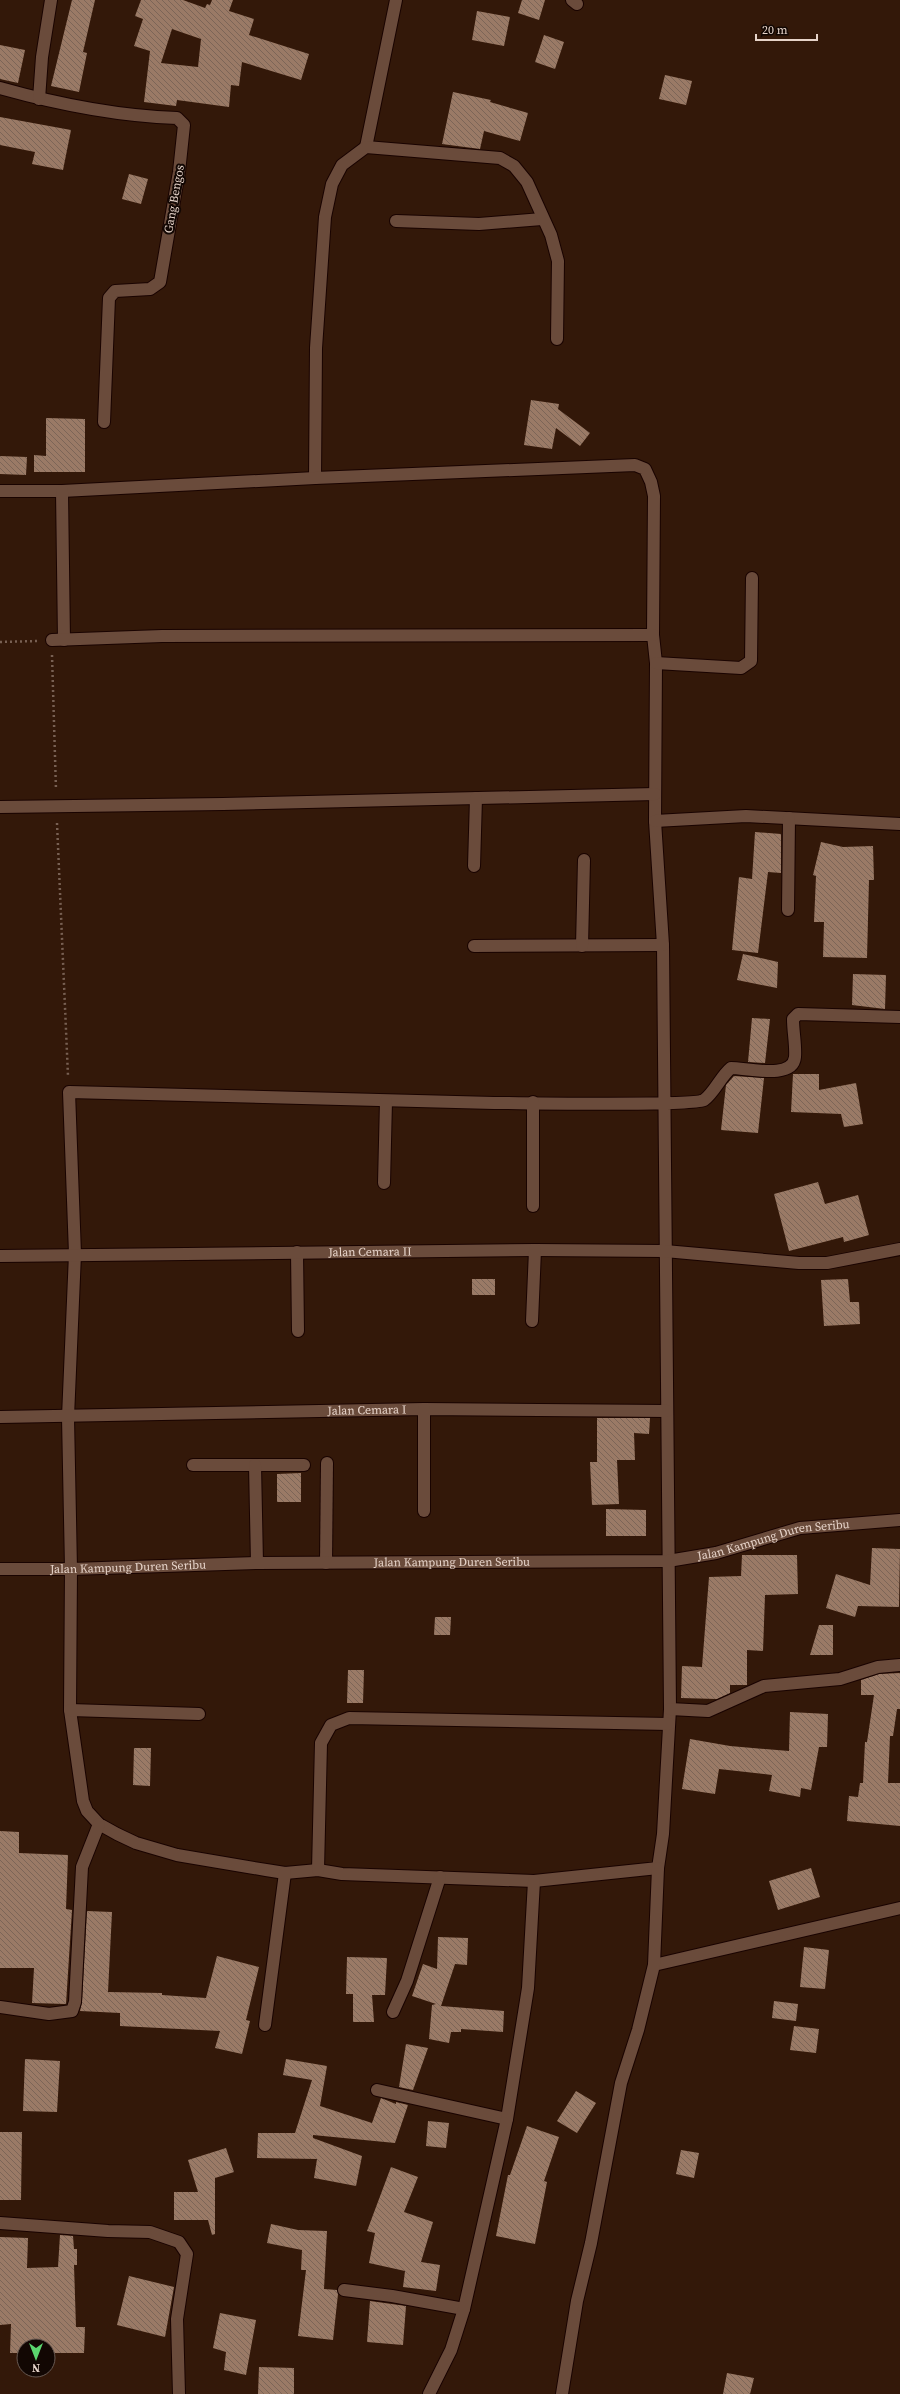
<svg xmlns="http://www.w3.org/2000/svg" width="900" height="2394" viewBox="0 0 900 2394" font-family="'Source Serif 4',serif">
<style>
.building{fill:url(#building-back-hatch);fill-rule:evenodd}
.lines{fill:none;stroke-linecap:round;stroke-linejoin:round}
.minor-casing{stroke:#190300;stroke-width:14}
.path{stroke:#786053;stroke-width:2.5;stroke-dasharray:2 3;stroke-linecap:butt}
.minor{stroke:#6a4b3b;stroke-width:12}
.labels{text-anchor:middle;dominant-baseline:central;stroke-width:4;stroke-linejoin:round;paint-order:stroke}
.street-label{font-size:12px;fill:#e6d3c9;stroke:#120703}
</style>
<defs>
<pattern id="building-back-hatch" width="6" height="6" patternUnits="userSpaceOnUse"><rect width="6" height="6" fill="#9a7a66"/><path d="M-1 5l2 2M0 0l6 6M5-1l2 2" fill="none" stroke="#7c6557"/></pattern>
</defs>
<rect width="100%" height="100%" fill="#331809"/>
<!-- building -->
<path class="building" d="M72 0H95L83 52 87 53 79 92 51 86Z
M141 0H183L205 8 207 4 210 5 212 0H233L229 11 254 19 249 35 309 54 301 80 242 62 239 86 231 85 229 107 177 100 176 106 144 102 150 51 134 46 143 19 135 16ZM172 29 201 39 198 67 161 63Z
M522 0H545L539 20 518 13Z
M477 11 510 17 504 46 472 40Z
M544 35 564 42 555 69 535 62Z
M0 45 25 50 18 83 0 79Z
M665 75 692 81 686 105 659 99Z
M453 92 491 100 490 102 528 113 520 141 484 131 480 149 442 144Z
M0 117 71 130 63 170 32 164 35 152 0 145Z
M129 174 148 179 141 204 122 199Z
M531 400 559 404 558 409 590 433 580 446 556 428 552 449 524 445Z
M46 418 85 419V472H34V455L46 456Z
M0 456 27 457 26 475 0 474Z
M755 832 781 834V873L768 872 758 953 732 950 739 877 752 879Z
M821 842 843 847 873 846 874 880H869L867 958 823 957 824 922H814L816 876 813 875Z
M743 954 778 962 777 988 737 980Z
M853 974 886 975 885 1009 852 1005Z
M752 1018 770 1019 765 1063 748 1062Z
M793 1074H819V1090L856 1083 863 1124 844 1127 841 1114 791 1112Z
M734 1076 764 1078 758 1133 721 1130 726 1085Z
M818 1182 825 1204 858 1195 869 1235 844 1242 843 1237 789 1251 774 1194Z
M472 1279H495V1295H472Z
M848 1279 850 1302H859L860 1324 824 1326 821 1280Z
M597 1418H650L649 1434 634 1433 635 1460H617L619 1504 592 1505 590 1462H597Z
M301 1473V1502H277V1474Z
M606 1509 646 1510V1536H606Z
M872 1548 900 1549 899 1607 858 1606 855 1617 826 1608 836 1574 870 1585Z
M742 1555H797L798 1594 765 1595 763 1651 747 1650V1685H730V1693L717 1699 681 1698 682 1666 702 1667 709 1577 741 1576Z
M435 1617H451L450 1635H434Z
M819 1625H833V1655H810Z
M348 1670H364L363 1703H347Z
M900 1673V1709H897L893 1736H890L888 1783H900V1826L847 1821 849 1796 858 1797 860 1783H863L865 1742H867L874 1695H861V1680L879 1674Z
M790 1712 828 1714 827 1747H819L811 1790 801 1788 800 1797 769 1791 772 1775 719 1769 715 1794 682 1789 690 1739 730 1746 789 1751Z
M134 1748H151L150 1786 133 1785Z
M0 1831 19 1832V1853L68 1855 66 1909 72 1910 66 2004 32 2003 34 1968H0Z
M811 1868 820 1897 778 1910 769 1881Z
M87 1911 112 1912 108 1992 162 1993V1995L206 1998 217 1956 259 1967 246 2020 250 2021 242 2054 215 2048 220 2031 120 2026V2013L80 2011 82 2002Z
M438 1937 468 1938 467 1965 455 1964 441 2006 504 2011 503 2032 461 2029V2032H451L449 2043 429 2039 432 2005 436 2004 412 1996 423 1964 437 1969Z
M804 1947 829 1950 825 1989 800 1987Z
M347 1957 387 1958 385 1995H372L374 2022H353V1994H346Z
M774 2001 798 2004 796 2021 772 2018Z
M794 2026 819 2029 816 2053 790 2050Z
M406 2044 428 2048 413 2090 399 2087Z
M25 2059 60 2061 57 2112 23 2111Z
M286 2059 327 2066 320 2106 372 2123 381 2098 396 2104V2102L408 2105 395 2143 313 2135V2138L362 2156 356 2186 314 2178 317 2159 257 2158 258 2133H295L312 2080 283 2075Z
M576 2091 596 2103 577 2133 557 2121Z
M428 2121 449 2123 446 2148 426 2146Z
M527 2126 559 2137 544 2181 547 2182 535 2244 496 2236 508 2175H510Z
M0 2132H22L21 2200H0Z
M226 2148 234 2172 215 2178V2234L212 2235 208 2220H174V2192H198L188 2160Z
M681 2150 699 2153 694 2178 676 2174Z
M391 2167 418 2177 404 2212 433 2222 421 2262 440 2265 436 2291 403 2287 405 2271 369 2263 375 2233 367 2231Z
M271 2224 298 2230 327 2231 324 2289 337 2290 338 2294 333 2340 298 2336 306 2270H301L302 2250 267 2243Z
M60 2235 73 2236 74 2249H77V2265H74L76 2327H85L84 2353H48V2346H24V2353H10L11 2324 0 2325V2237L28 2238 27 2268 58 2267Z
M129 2276 174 2287 165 2337 117 2325Z
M370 2301 406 2306 403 2345 367 2342Z
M220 2313 256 2320 246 2375 224 2370 226 2352 213 2348Z
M259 2367 294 2368V2394H258Z
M727 2373 754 2378 750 2394H723Z"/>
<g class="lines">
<defs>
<g id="minor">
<path d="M572 0 577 4"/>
<path d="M0 88C57 104 118 116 177 118L184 125 179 172 160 282 150 289 115 291 109 298 104 422"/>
<path d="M39 99 42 57 51 0"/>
<path d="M366 147 396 0"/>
<path d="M396 221 479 224 542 219"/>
<path d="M315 478 316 348 325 217 332 184 342 165 366 147 500 158 514 166 527 182 551 235 558 261 557 339"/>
<path d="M0 491H62L315 478 635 465 645 469 651 482 654 496 653 635 656 663 655 821 663 945 670 1709 663 1834 658 1868 534 1881 342 1874 318 1870 285 1873 266 1870 177 1855 136 1843 117 1834 99 1824 87 1811 83 1801 70 1710 71 1569 68 1417 75 1254 69 1092 494 1103C520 1103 694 1106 704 1100 714 1093 721 1076 731 1068 747 1068 793 1080 795 1057 796 1045 793 1032 793 1019L798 1014 900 1017"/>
<path d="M62 491 64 640"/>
<path d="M52 640 162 636 653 635"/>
<path d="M656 663 741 668 751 661 752 578"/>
<path d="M0 807 223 804 655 794"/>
<path d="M655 821 746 816 900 824"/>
<path d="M474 866 476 798"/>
<path d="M788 910 789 818"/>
<path d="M474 946 663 945"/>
<path d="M582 946 584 860"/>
<path d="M533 1102V1206"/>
<path d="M384 1183 386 1101"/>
<path d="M297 1252 298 1331"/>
<path id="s1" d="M0 1256 535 1250 665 1251 799 1263H827L900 1249"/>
<path d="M532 1321 535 1250"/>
<path id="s2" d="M0 1417 424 1409 667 1411"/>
<path d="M193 1465H304"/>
<path d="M255 1465 257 1563"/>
<path d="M424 1511V1409"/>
<path d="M326 1563 327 1463"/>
<path id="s3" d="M0 1569H71L257 1563 668 1561 716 1553 800 1528 900 1520"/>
<path d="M670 1709 708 1711 764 1686 840 1679 878 1667 900 1665"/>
<path d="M70 1710 199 1714"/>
<path d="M318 1870 321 1743 331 1725 349 1718 669 1724"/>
<path d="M654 1965 900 1908"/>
<path d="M0 2007 49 2014 72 2011 75 2002 82 1867 99 1824"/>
<path d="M393 2012 407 1981 440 1877"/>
<path d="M265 2025 285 1873"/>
<path d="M377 2090 507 2119"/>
<path d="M0 2223 108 2231 150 2232 179 2242 187 2254 177 2319 179 2394"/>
<path d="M344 2290 392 2296 464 2309"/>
<path d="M429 2394 451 2350 464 2309 507 2119 528 1988 534 1881"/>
<path d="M562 2394 577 2301 591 2243 621 2083 638 2030 654 1965 658 1868"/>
</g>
</defs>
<!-- minor casing -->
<use href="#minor" class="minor-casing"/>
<!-- path -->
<path class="path" d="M0 642 38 641
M52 655 56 790
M57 823 68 1076"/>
<!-- minor -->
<use href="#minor" class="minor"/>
</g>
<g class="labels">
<!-- street labels -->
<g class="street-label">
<text transform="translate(174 199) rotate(-80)">Gang Bengos</text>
<text stroke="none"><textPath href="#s1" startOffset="370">Jalan Cemara II</textPath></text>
<text stroke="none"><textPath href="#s2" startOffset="367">Jalan Cemara I</textPath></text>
<text stroke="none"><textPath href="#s3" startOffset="776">Jalan Kampung Duren Seribu</textPath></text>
<text stroke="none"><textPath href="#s3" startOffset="452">Jalan Kampung Duren Seribu</textPath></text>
<text stroke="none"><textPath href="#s3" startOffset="128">Jalan Kampung Duren Seribu</textPath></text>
</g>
</g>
<!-- north arrow -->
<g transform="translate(36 2358) rotate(180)"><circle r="19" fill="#120703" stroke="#675952"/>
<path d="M0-3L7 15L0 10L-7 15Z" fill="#5bd56e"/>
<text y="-6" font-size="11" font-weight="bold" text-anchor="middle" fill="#e6d3c9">N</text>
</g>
<!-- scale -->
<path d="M756 34v6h61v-6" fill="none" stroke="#e6d3c9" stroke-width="2"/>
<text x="762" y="34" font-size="12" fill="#e6d3c9" stroke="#120703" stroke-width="3" paint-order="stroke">20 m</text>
</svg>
